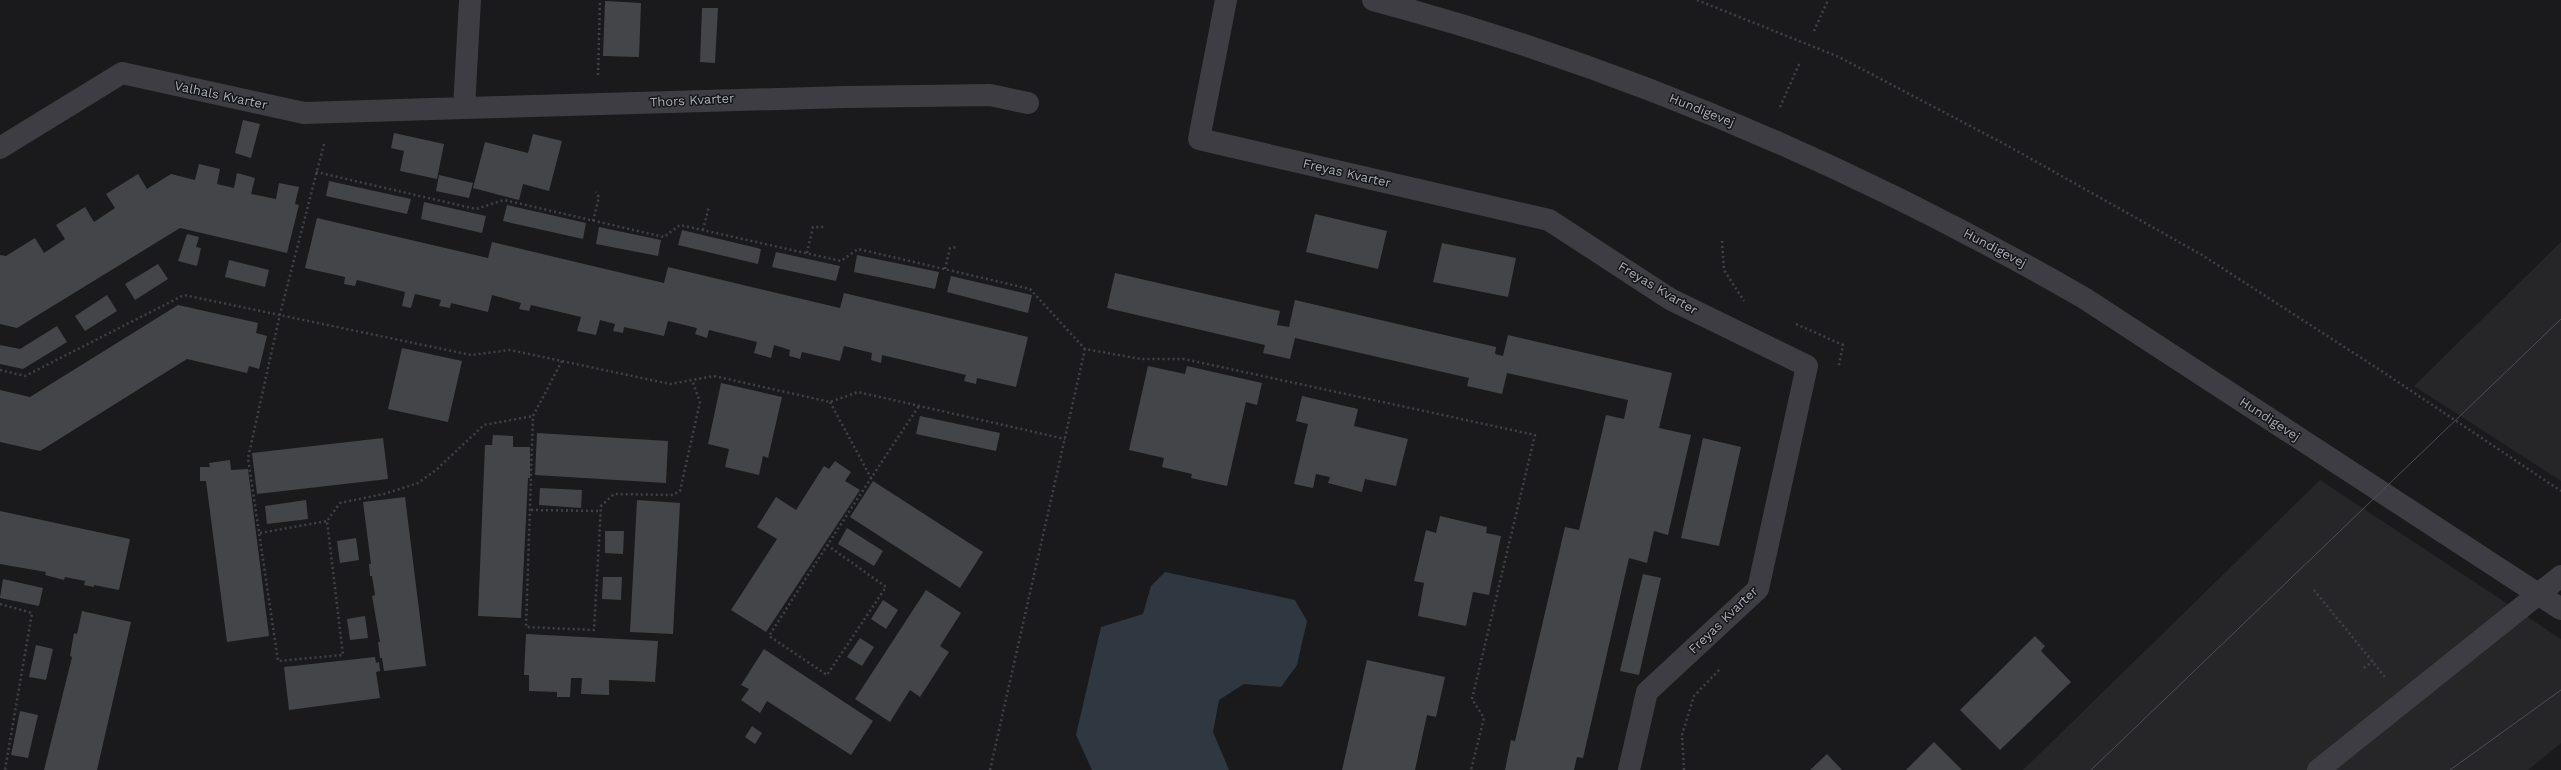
<svg xmlns="http://www.w3.org/2000/svg" width="2561" height="770" viewBox="0 0 2561 770" font-family="'Work Sans',sans-serif">
<style>
.built{fill:#262629}
.water{fill:#2f3841}
.building{fill:#444549}
.lines{fill:none;stroke-linecap:round;stroke-linejoin:round}
.path{stroke:#414248;stroke-width:2.5;stroke-dasharray:2 3;stroke-linecap:butt}
.service{stroke:#3d3d43;stroke-width:22}
.minor{stroke:#3d3d43;stroke-width:22}
.tertiary{stroke:#3d3d43;stroke-width:22}
.tram{stroke:#4e4f56;stroke-width:1}
.labels{text-anchor:middle;dominant-baseline:central;stroke-width:3;stroke-linejoin:round;paint-order:stroke}
.street-label{font-size:13px;fill:#acb0bc;stroke:#151517}
</style>
<rect width="100%" height="100%" fill="#1a1a1c"/>
<!-- built -->
<path class="built" d="M2561 242V481L2414 386Z
M2320 480 2561 639V743L2528 770H2023Z"/>
<!-- water -->
<path class="water" d="M1165 572 1295 600 1307 621 1297 665 1281 687 1244 684 1219 700 1213 732 1229 770H1092L1076 735 1101 627 1143 614 1151 586Z"/>
<!-- building -->
<path class="building" d="M605 1 641 3 639 57 603 56Z
M702 8H718L715 63 700 62Z
M243 120 260 124 251 158 235 153Z
M394 133 444 144 437 179 400 171 404 151 391 148Z
M533 134 562 141 549 191 523 184 519 200 473 188 485 142 528 153Z
M199 164 220 169 217 184 234 188 237 173 255 178 251 194 276 199 279 183 299 187 295 204 299 205 287 253 180 228 17 328 0 324V255L6 256 35 238 44 253 65 239 56 225 85 207 94 222 115 208 106 194 138 174 147 189 171 174 195 180Z
M439 175 473 183 469 198 436 191Z
M329 181 411 199 407 214 326 196Z
M424 202 486 216 482 233 421 219Z
M507 205 586 223 583 239 503 221Z
M1315 214 1387 231 1378 269 1306 252Z
M317 218 488 258 492 242 664 283 668 267 840 308 844 293 1028 337 1016 387 977 378 976 384 964 381 966 375 882 355 881 363 871 360 872 353 844 346 840 361 802 352 800 359 789 356 790 350 774 345 771 358 754 353 757 342 709 330 707 338 695 334 697 328 668 321 664 336 624 327 623 333 613 331 615 324 600 320 596 335 577 331 581 317 531 305 529 311 519 309 521 303 492 295 488 312 451 303 450 308 439 306 441 300 415 294 411 308 402 306 405 292 357 280 355 286 344 284 345 277 305 268Z
M599 227 661 240 658 256 596 244Z
M682 230 761 249 758 264 678 245Z
M187 234 199 237 196 247 201 248 197 266 178 261Z
M1442 243 1516 258 1508 297 1433 282Z
M776 252 840 266 836 281 772 267Z
M857 255 939 272 935 289 854 272Z
M229 260 269 270 265 287 225 277Z
M158 264 168 279 135 300 125 284Z
M1115 273 1280 311 1277 325 1289 327 1295 300 1496 347 1495 354 1503 356 1508 335 1672 373 1659 428 1691 435 1668 535 1654 531 1647 563 1629 558 1583 758 1577 757 1574 770H1505L1511 740 1515 741 1565 527 1579 530 1606 415 1624 419 1628 400 1507 373 1502 394 1467 386 1469 378 1295 338 1290 359 1263 353 1265 345 1107 308Z
M951 276 1032 295 1028 313 947 292Z
M107 295 117 311 85 331 75 316Z
M178 305 258 323 256 333 267 336 259 369 249 366 247 373 187 359 40 451 0 442V390L30 397Z
M57 326 67 342 23 369 0 364V345L20 349Z
M402 348 462 361 448 422 388 409Z
M1148 366 1185 374 1187 366 1262 383 1257 405 1246 402 1227 486 1191 478 1192 474 1162 467 1164 458 1129 450Z
M721 383 782 397 768 458 763 456 759 475 725 467 729 449 708 444Z
M1302 396 1358 409 1354 426 1408 439 1396 486 1365 479 1362 492 1328 483 1330 477 1316 474 1313 488 1294 484 1308 424 1296 421Z
M920 416 1000 433 996 451 916 434Z
M537 433 668 441 666 483 535 475Z
M493 435 513 436V447H530V478H528L521 618 478 616 485 445H492Z
M383 438 388 479 257 494 252 453Z
M1703 438 1741 447 1719 546 1681 538Z
M230 460 231 470 248 469 269 636 227 642 206 481H200V467H210L209 463Z
M835 461 851 472 845 481 860 490 766 632 731 610 777 539 757 527 776 497 796 510 824 466 829 469Z
M873 481 983 552 960 588 850 517Z
M540 488 582 490 581 508 539 505Z
M405 497 426 666 384 671 382 658H380L378 642H380L372 596 375 595 372 576H370L369 564H371L363 502Z
M306 500 308 519 267 524 265 506Z
M637 500 680 503 673 634 630 632Z
M0 511 130 539 119 590 94 585V587L84 585 85 581 65 577 64 580 45 575 46 572 0 564Z
M1440 516 1487 527 1486 533 1501 536 1489 595 1473 592 1466 626 1418 616 1424 583 1414 581 1426 530 1436 533Z
M847 528 883 551 874 566 838 544Z
M605 531H624L623 554 605 553Z
M356 538 359 560 340 563 337 541Z
M1643 574 1661 578 1639 675 1620 671Z
M603 577H622L621 600 602 599Z
M3 579 43 588 39 606 0 598Z
M926 590 961 613 940 646 949 652 920 697 910 690 890 722 855 699Z
M883 600 898 610 886 629 871 619Z
M82 611 131 622 97 770H44L72 657 70 656 74 633 77 634Z
M365 616 368 638 350 640 347 619Z
M526 634 658 641 655 682 609 680V695L581 694 582 678H571L570 697H557V692L529 691V675H524Z
M2035 636 2045 646 2041 651 2071 682 2000 750 1960 710Z
M860 638 874 647 862 666 847 657Z
M36 645 53 649 46 680 29 677Z
M764 649 873 721 851 755 767 701 760 713 741 700 749 689 741 685Z
M375 657 376 663 379 662 380 671 376 672 380 698 289 710 284 667Z
M1367 660 1445 677 1436 717 1427 715 1415 770H1342Z
M20 711 38 715 28 758 11 755Z
M752 726 762 733 755 744 745 737Z
M1934 742 1962 770H1906Z
M1827 754 1842 770H1810Z"/>
<g class="lines">
<!-- path -->
<path class="path" d="M1697 0 1839 57 2010 147 2202 255 2380 370 2561 491
M1814 31 1828 0
M598 75 600 0
M1780 107 1800 62
M324 144 280 314 248 458 278 661 343 655 327 521 340 503 384 494 418 483 436 470 484 425 533 416
M316 172 476 209 504 200 664 237 680 225 841 261 858 249 1030 289 1085 349
M593 221 599 197 596 192
M703 230 709 206
M1722 241 1724 270 1744 301
M807 253 813 227H824
M945 269 950 248 957 247
M1796 324 1843 345 1839 365
M562 361 533 416 526 627 594 630 601 506 614 494 673 495 680 491 700 402 692 380
M0 370 25 376 184 295 471 355 510 350 670 384 714 376 830 402 858 392 1065 439
M830 402 871 478
M531 510 600 511
M260 533 327 521
M827 545 886 587 827 675 769 636C818 559 868 482 919 406
M2314 590 2385 677
M0 604 32 613 5 770
M2364 668 2373 661
M990 770 1085 349 1141 359H1184L1535 435 1472 699 1484 718 1471 770
M1684 770 1682 735 1694 696 1720 669"/>
<!-- service -->
<path class="service" d="M2318 770 2561 576"/>
<!-- minor -->
<path class="minor" d="M470 0 464 108 845 97 990 95 1028 103
M1226 0 1199 139 1549 220 1670 299 1807 366 1758 589 1647 692 1629 770
M0 148 122 73 304 113 464 108"/>
<!-- tertiary -->
<path class="tertiary" d="M1373 0C1623 66 1860 169 2084 298L2561 609"/>
<!-- tram -->
<path class="tram" d="M2091 770 2561 319
M2450 770 2561 690"/>
</g>
<g class="labels">
<!-- street labels -->
<g class="street-label">
<text transform="translate(221 95) rotate(12)">Valhals Kvarter</text>
<text transform="translate(692 100) rotate(-3)">Thors Kvarter</text>
<text transform="translate(1702 110) rotate(22)">Hundigevej</text>
<text transform="translate(1347 173) rotate(13)">Freyas Kvarter</text>
<text transform="translate(1995 248) rotate(28)">Hundigevej</text>
<text transform="translate(1658 288) rotate(31)">Freyas Kvarter</text>
<text transform="translate(2270 419) rotate(33)">Hundigevej</text>
<text transform="translate(1723 620) rotate(-44)">Freyas Kvarter</text>
</g>
</g>
</svg>
